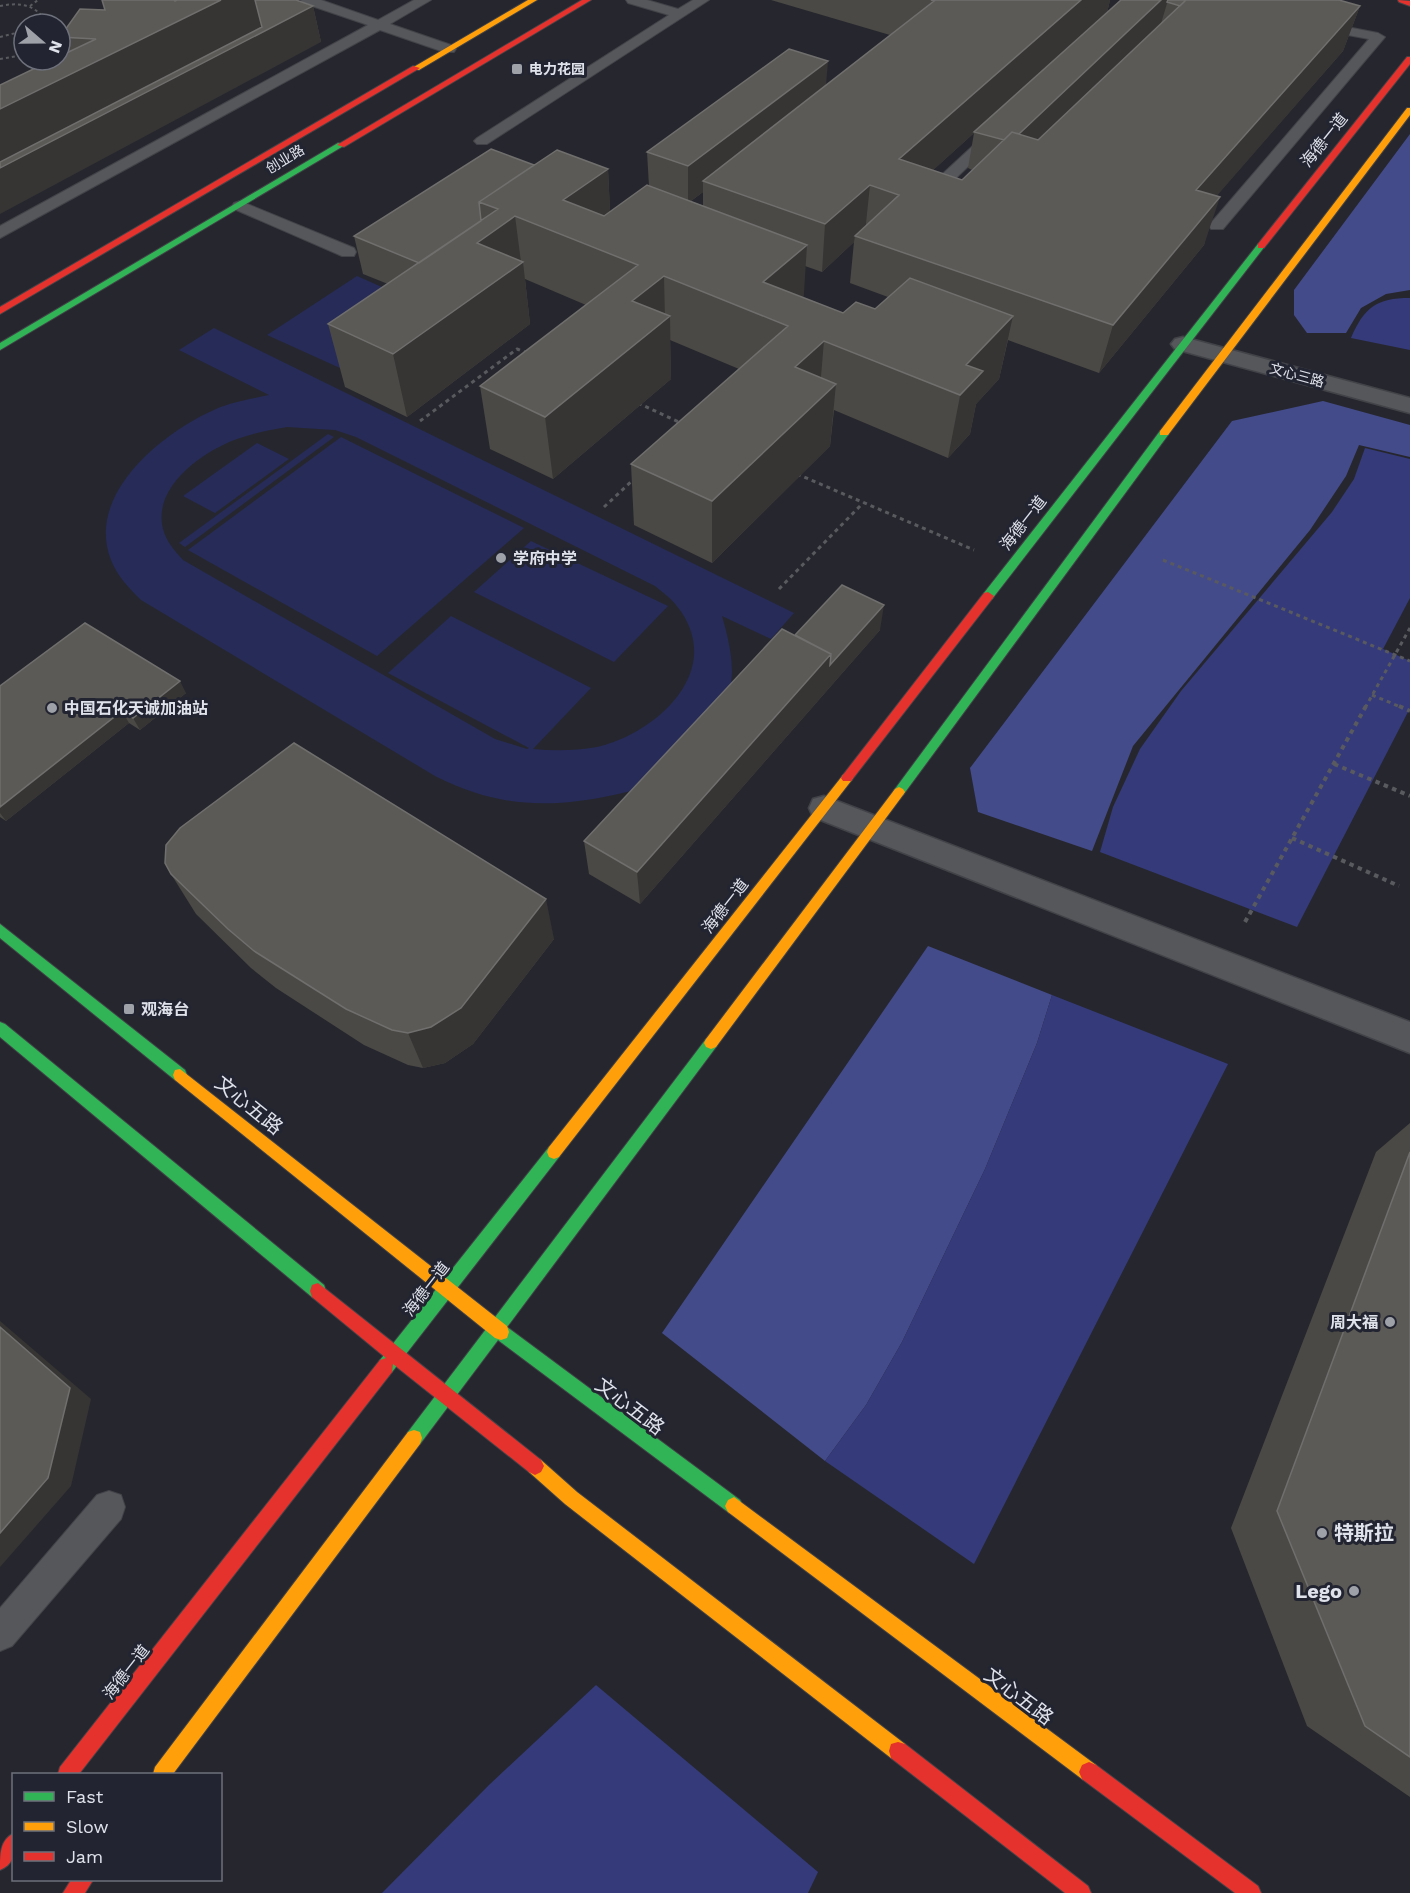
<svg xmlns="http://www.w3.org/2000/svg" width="1410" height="1893" viewBox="0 0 1410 1893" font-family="'Work Sans','Noto Sans SC',sans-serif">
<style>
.green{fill:#272b58;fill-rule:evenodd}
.forest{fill:#444b8a}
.water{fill:#353a7a}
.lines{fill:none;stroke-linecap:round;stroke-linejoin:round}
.lane-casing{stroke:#424349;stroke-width:2}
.street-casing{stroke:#424349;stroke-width:3}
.fast-casing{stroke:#424349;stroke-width:2}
.slow-casing{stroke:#424349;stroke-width:2}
.jam-casing{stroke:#424349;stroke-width:2}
.path-far2{stroke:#595a5f;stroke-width:2;stroke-dasharray:3 3;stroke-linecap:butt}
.path-far1{stroke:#595a5f;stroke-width:3;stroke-dasharray:4 4;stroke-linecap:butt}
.path{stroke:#595a5f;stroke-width:4;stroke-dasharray:4.5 4.5;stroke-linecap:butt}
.lane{fill:#56575b;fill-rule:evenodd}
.street{fill:#56575b;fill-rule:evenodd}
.fast{fill:#30b455;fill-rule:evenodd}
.slow{fill:#ff9f0a;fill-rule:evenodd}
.jam{fill:#e5322d;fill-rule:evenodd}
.wall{fill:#4b4945;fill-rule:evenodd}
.shaded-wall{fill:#363534}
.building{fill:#5b5a56;stroke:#706f6e;stroke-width:1.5}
.poi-dot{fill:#9fa1a9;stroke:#222531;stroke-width:2}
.labels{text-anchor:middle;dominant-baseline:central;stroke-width:6;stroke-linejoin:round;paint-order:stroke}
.far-poi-label{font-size:14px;font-weight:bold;fill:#e0e2eb;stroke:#222531;text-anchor:start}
.far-street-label{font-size:14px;fill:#e0e2eb;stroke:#222531}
.street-label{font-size:16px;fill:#e0e2eb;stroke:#222531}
.poi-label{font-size:16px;font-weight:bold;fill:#e0e2eb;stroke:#222531;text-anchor:start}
.near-street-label{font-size:20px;fill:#e0e2eb;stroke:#222531}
.near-poi-label{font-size:20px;font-weight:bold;fill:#e0e2eb;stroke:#222531;text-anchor:start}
</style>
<rect width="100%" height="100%" fill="#26272e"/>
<!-- green -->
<path class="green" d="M357 276 427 307 340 368 267 335Z
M214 328 794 613 771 639 722 616C730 644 740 683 721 709 713 719 702 729 693 739 683 749 663 776 652 782 639 790 619 794 604 797 540 809 493 805 435 776L141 600C129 588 117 576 111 560 85 494 163 432 216 409 232 402 251 399 269 395L179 350ZM287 427 335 430 356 437 655 586C662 592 671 598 676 605 728 668 658 733 597 747 575 751 554 751 533 749L591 688 451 616 388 673 529 748 527 749 495 739 183 560C174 550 166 541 163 529 152 486 204 451 237 439 253 433 270 430 287 427Z
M328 434 334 437 185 547 179 543Z
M341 437 524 528 377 656 188 550Z
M257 443 289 459 215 513 183 496Z
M531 541 668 606 614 662 474 592Z"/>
<!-- forest -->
<path class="forest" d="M1410 134V290L1386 294 1361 308 1346 333H1307L1294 315V290Z
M1323 401 1410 425V457L1359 445 1346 476 1310 530 1133 746 1092 851 978 812 970 768 1232 421Z
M928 946 1052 995 1037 1043 985 1169 902 1342 866 1405 825 1461 662 1333Z"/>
<!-- water -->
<path class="water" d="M1410 298V350L1351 338C1364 308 1376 298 1410 298Z
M1365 448 1410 459V598L1383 649 1410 661V708L1297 927 1100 852 1113 807 1140 749 1181 691 1332 512 1354 479Z
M1052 995 1228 1064 974 1564 825 1461 866 1405 902 1342 985 1169 1037 1043Z
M596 1685 818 1872 808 1893H382L489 1785Z"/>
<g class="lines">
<defs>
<path id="lane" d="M301 0H321L378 20 414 0H431L390 24 454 46 456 49 454 52H444L380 30 0 238V226L368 25 303 3Z
M626 0H647L678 9 693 0H709L487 144H477L474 141 477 138 669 15 628 3Z
M1316 21 1378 33 1385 37 1223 229H1211L1209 226 1211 223 1369 39 1311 28 1309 25 1311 22Z
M994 129 999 131 1002 134 999 137 935 198H923L921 195 923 192 989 131Z
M240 201 354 248 356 252 354 256H342L234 209 232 206 234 203Z
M109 1491 121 1495 125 1507 121 1519 12 1646 0 1651V1608L97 1495Z"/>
<path id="street" d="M1183 337 1410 398V413L1175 349 1171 344 1175 339Z
M824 796 1410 1022V1053L813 817 809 808 813 799Z"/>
<path id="fast" d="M338 143 345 145 0 350V343Z
M1258 244 1265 246 992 599H984V593Z
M1164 430 1169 433 1168 435 903 795H895L893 792 895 789 1160 431Z
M0 924 185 1070 187 1075 185 1080 180 1081 175 1080 0 938Z
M0 1022 5 1024 324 1285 326 1291 324 1297 318 1299 312 1297 0 1037Z
M711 1037 716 1039 718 1043 716 1047 507 1327 740 1500 743 1506 740 1512 734 1515 728 1512 498 1340 420 1444 414 1446 408 1444 406 1438 408 1432 706 1039Z
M554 1145 559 1147 561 1152 559 1157 392 1372 386 1374 380 1372 378 1366 380 1360 549 1147Z"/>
<path id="slow" d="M528 0H537L419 70 412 68Z
M1407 108H1410V115L1168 435H1160V431Z
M847 773 853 778 851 781 559 1157 554 1159 549 1157 547 1152 549 1147 843 775Z
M899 787 903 789 905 792 903 795 716 1047 711 1049 706 1047 704 1043 706 1039 895 789Z
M180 1069 507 1326 509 1332 507 1338 501 1340 495 1338 175 1080 173 1075 175 1070Z
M414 1430 420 1432 422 1438 420 1444 173 1774H153L155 1767 408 1432Z
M535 1457 541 1460 577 1492 905 1744 907 1751 905 1758 898 1760 891 1758 565 1504 529 1472 526 1466 529 1460Z
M734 1497 1096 1765 1099 1772 1096 1779 1089 1782 1082 1779 728 1512 725 1506 728 1500Z"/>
<path id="jam" d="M582 0H591L344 147 337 145Z
M1398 0 1410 1V6L1399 2Z
M1407 57H1410V64L1264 248H1258V244Z
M413 66 420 68 0 314V307Z
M988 592 994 596 992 599 851 781H843L841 778 843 775 984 593Z
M318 1283 541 1460 544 1466 541 1472 535 1475 529 1472 393 1364 392 1372 79 1774H58L60 1767 380 1360 386 1358 312 1297 310 1291 312 1285Z
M898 1742 905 1744 1088 1886 1091 1893H1065L891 1758 889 1751 891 1744Z
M1089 1762 1096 1765 1258 1886 1261 1893H1235L1082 1779 1079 1772 1082 1765Z
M14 1833C14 1849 17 1863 0 1870 0 1854 0 1840 14 1833Z
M71 1880H93L85 1893H63Z"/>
</defs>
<!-- lane casing -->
<use href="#lane" class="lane-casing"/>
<!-- street casing -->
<use href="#street" class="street-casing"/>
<!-- fast casing -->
<use href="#fast" class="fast-casing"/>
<!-- slow casing -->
<use href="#slow" class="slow-casing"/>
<!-- jam casing -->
<use href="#jam" class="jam-casing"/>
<!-- path-far2 -->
<path class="path-far2" d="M0 6C15 3 29 3 40 14L36 24
M30 6 38 0
M0 37 24 31
M0 59 24 55"/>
<!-- path-far1 -->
<path class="path-far1" d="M638 403 683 424
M420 421 517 349 527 353
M797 474 974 550
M604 507 634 479
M1163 560 1410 661
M779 589 863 503
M1372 695 1403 708
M1365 708 1410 628"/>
<!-- path -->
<path class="path" d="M1399 706 1410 711
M1334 764 1410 796
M1292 838 1399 886
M1245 922 1366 706"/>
<!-- lane -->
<use href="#lane" class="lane"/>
<!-- street -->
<use href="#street" class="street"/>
<!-- fast -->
<use href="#fast" class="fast"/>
<!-- slow -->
<use href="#slow" class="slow"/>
<!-- jam -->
<use href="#jam" class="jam"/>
</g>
<!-- wall -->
<path class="wall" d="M771 0H1110L1107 13 1121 0 1360 6 1343 51 1216 196 1204 245 1099 373 1008 340 999 379 976 404 970 434 948 458 834 410 830 446 712 563 634 525 631 464 739 369 670 340 671 379 553 479 490 449 480 386 586 305 525 279 530 324 407 417 345 387 328 324 388 284 363 274 354 236 534 165 608 169 610 212 649 186 647 152 826 85 890 35ZM974 133 968 168 972 170 962 180 933 170ZM703 192V206L691 201ZM854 242 850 283 888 297 875 309 843 313 803 297 805 266 822 272Z
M313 6 321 42 66 54 60 39V37L105 10Z
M880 630 640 904 589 874 584 841 795 635Z
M0 686 186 693 140 730 129 723 6 821 0 817Z
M171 874 554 939 473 1044 445 1063 423 1068 408 1065 364 1045 276 988 251 968 196 914Z
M1410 1123V1797L1307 1726 1231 1528 1376 1152Z"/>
<!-- shaded-wall -->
<path class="shaded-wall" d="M221 0H255L313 6 321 42 0 214V109Z
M1081 0H1110L1107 13 974 132V133L898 202 899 159Z
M1161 0H1168L1160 27 1003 179 1010 142Z
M1360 6 1343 51 1181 237 1196 190Z
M828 61 825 97 703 181V192L688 203V166Z
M608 169 611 231 563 200Z
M870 185 865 233 855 236 854 242 822 272 825 224Z
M1220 197 1204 245 1099 373 1113 325Z
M515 216 521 262H523L530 324 407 417 393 354 437 270Z
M807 245 803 308 763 282Z
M664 276 665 320 670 316 671 379 553 479 545 417 632 301Z
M1013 316 999 379 976 404 970 434 948 458 966 365Z
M824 341 819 400 836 384 830 446 712 563V501L795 367Z
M884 605 880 630 640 904 637 872 831 654Z
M180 681 186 693 140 730 133 718Z
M122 711 129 723 6 821 0 813V807Z
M546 899 554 939 473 1044 445 1063 423 1068 408 1033Z
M0 1321 91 1399 71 1486 0 1567Z"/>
<!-- building -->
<path class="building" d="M102 0H174L175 1 177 0H221L0 109V85L52 60H60V56L96 39 60 37 80 9 105 10Z
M255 0H296L313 6 0 168V162L262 27Z
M931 0H1081L899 159 962 180 1012 132 1038 140 1186 0H1339L1360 6 1196 190 1220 197 1113 325 855 236 899 195 870 185 825 224 703 181 934 1Z
M1121 0H1161L1019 134 1012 132 1004 140 974 132Z
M1168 0H1186L1180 6 1167 2Z
M789 49 828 61 688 166 647 152Z
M491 149 534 165 479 202 481 221 419 263 354 236Z
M557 150 608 169 563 200 604 216 647 185 807 245 763 282 843 313 856 302 875 309 910 278 1013 316 966 365 983 371 960 395 824 341 795 367 836 384 712 501 631 464 788 326 664 276 632 301 670 316 545 417 480 386 638 265 515 216 477 243 523 262 393 354 328 324 498 209 479 202Z
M842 585 884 605 830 665 831 654 795 635Z
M85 623 180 681 133 718 122 711 0 807V686Z
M782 629 831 654 637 872 584 841Z
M294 743 546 899 461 1008 431 1027 408 1033 392 1030 346 1009 254 951 228 929 171 874 165 863 166 845 180 828Z
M1410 1152V1757L1365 1726 1277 1511Z
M0 1327 70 1388 48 1478 0 1533Z"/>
<!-- markers -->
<g class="poi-dot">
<rect x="511" y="63" width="12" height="12" rx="3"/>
<circle cx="501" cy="558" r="6"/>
<circle cx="52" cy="708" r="6"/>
<rect x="123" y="1003" width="12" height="12" rx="3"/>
<circle cx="1390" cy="1322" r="6"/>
<circle cx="1322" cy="1533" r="6"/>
<circle cx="1354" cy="1591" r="6"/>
</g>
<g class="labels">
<!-- far-poi labels -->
<g class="far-poi-label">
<text x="529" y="69">电力花园</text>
</g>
<!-- far-street labels -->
<g class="far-street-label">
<text transform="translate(285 159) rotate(-31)">创业路</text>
<text transform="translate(1297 375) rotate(15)">文心三路</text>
</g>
<!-- street labels -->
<g class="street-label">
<text transform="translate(1324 140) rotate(-51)">海德一道</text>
<text transform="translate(1023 523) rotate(-52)">海德一道</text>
<text transform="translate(725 906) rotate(-52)">海德一道</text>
<text transform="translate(426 1289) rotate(-52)">海德一道</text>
<text transform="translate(126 1672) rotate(-52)">海德一道</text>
</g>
<!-- poi labels -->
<g class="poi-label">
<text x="513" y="558">学府中学</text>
<text x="64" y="708">中国石化天诚加油站</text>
<text x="141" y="1009">观海台</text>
<text x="1378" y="1322" text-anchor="end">周大福</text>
</g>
<!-- near-street labels -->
<g class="near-street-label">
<text transform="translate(249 1105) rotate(39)">文心五路</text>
<text transform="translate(630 1406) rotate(37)">文心五路</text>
<text transform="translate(1019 1696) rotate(37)">文心五路</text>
</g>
<!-- near-poi labels -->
<g class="near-poi-label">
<text x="1334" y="1533">特斯拉</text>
<text x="1342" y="1591" text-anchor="end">Lego</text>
</g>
</g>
<!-- legend -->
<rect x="12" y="1773" width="210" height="108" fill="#222531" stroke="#6e717b" stroke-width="1.5"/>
<rect x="24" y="1792" width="30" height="9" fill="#30b455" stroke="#6e717b" stroke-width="1.5"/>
<text x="66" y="1803" font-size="18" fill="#e0e2eb">Fast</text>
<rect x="24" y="1822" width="30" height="9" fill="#ff9f0a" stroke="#6e717b" stroke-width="1.5"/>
<text x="66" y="1833" font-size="18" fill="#e0e2eb">Slow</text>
<rect x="24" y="1852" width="30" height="9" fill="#e5322d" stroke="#6e717b" stroke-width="1.5"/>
<text x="66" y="1863" font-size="18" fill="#e0e2eb">Jam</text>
<!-- north arrow -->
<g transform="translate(42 42) rotate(110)"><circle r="28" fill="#222531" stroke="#6e717b" stroke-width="1.5"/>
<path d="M0-4.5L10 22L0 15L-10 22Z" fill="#9fa1a9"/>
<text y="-9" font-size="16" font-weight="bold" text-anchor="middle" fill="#e0e2eb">N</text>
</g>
</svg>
